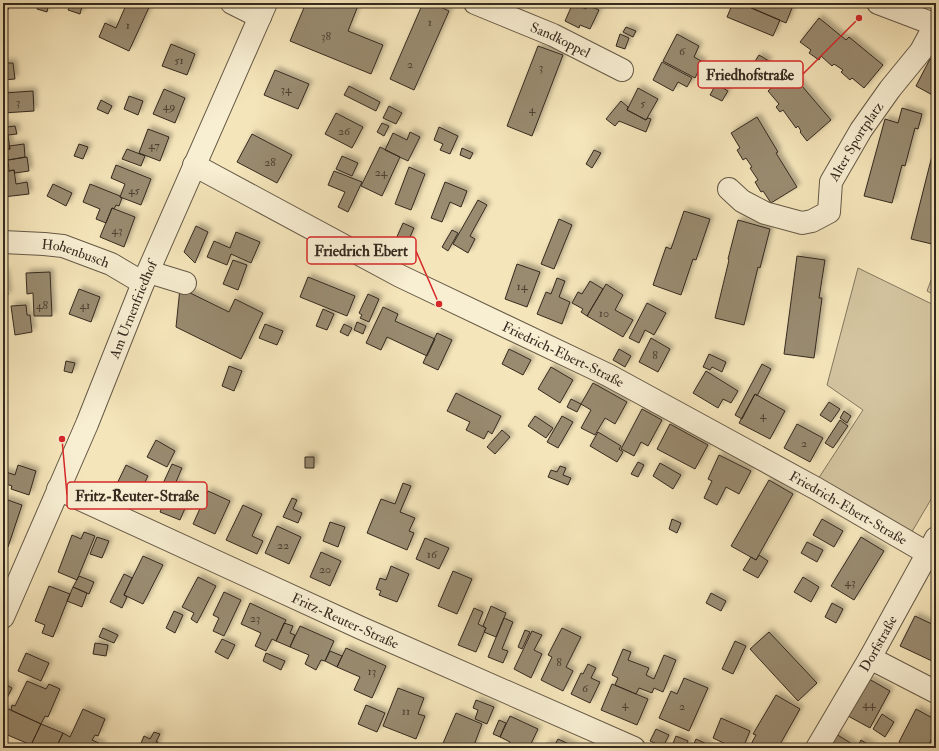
<svg xmlns="http://www.w3.org/2000/svg" width="939" height="751" viewBox="0 0 939 751" font-family="'IM FELL Double Pica',serif">
<style>
.green{fill:#d4c5a0;stroke:#847860}
.building{fill:#998b70;stroke:#352a1f;filter:url(#shadow)}
.lines{fill:none;stroke-linecap:round;stroke-linejoin:round}
.minor-casing{stroke:#655946;stroke-width:24}
.minor{stroke:#f8eed2;stroke-width:22}
.labels{text-anchor:middle;dominant-baseline:central;stroke-width:3.5;stroke-linejoin:round;paint-order:stroke}
.number-label{font-size:12px;fill:#4e4233}
.street-label{font-size:14px;fill:#352a1f;stroke:#f8eed2}
.leader{fill:none;stroke:#d62828;stroke-width:1.5}
.callout-dot{fill:#d62828;stroke:#f8eed2;stroke-width:1.5}
.callout{fill:#f8eed2;stroke:#d62828;stroke-width:1.5}
.callout-label{font-size:15px;text-anchor:middle;font-weight:bold;fill:#352a1f}
</style>
<defs>
<filter id="shadow"><feDropShadow dx="3.5" dy="-3.5" stdDeviation="2" flood-color="#0004"/></filter>
</defs>
<rect width="100%" height="100%" fill="#f5e5ba"/>
<filter id="stains"><feTurbulence type="fractalNoise" baseFrequency=".005" numOctaves="4"/><feColorMatrix values="0 0 0 0 .2 0 0 0 0 .09 0 0 0 0 .02 0 0 0 .5 -.17"/></filter>
<radialGradient id="worn" r=".72"><stop offset=".6" stop-color="#630" stop-opacity="0"/><stop offset="1" stop-color="#630" stop-opacity=".3"/></radialGradient>
<!-- green -->
<path class="green" d="M936 267V296L927 291Z
M858 268 936 306V491L910 535 818 479 863 410 827 385Z"/>
<!-- building -->
<path class="building" d="M3 3H10L8 10 3 8Z
M39 3H49L47 12 37 9Z
M71 3H83L80 14 68 10Z
M127 3H151L129 51 99 37 105 23 116 28Z
M306 3H359L348 31 383 45 371 74 290 41Z
M423 3H432L449 11 414 90 390 79Z
M573 3 586 9 587 5 599 10 590 29 580 25 579 28 565 21Z
M733 3H740L780 20 773 36 727 17Z
M753 3H794L786 23 751 8Z
M924 3H936V8Z
M819 18 846 40 849 37 883 65 864 88 852 78 850 80 841 72 843 70 834 64 832 66 821 56 819 60 809 53 811 50 800 42Z
M626 27 636 31 633 37 623 32Z
M620 34 629 38 625 49 616 46Z
M677 34 699 46 694 57 703 62 695 78 663 61Z
M171 44 195 54 187 75 162 66Z
M538 46 563 55 532 136 507 126Z
M759 55 769 61 757 80 747 74Z
M930 59 936 62V97L916 86Z
M662 62 692 78 687 87 678 82 673 91 653 80Z
M3 63H13L15 79 3 80Z
M275 70 309 84 298 109 264 95Z
M790 72 831 120 807 141 800 132 801 131 798 126 796 128 783 110 780 112 776 107 779 104 768 91Z
M716 84 728 91 722 101 710 95Z
M349 86 380 102 376 111 344 95Z
M3 88H4V93L33 91 34 111 3 113Z
M638 88 658 99 646 120 627 110Z
M164 89 185 98 175 123 153 114Z
M129 96 143 101 138 115 124 109Z
M101 100 112 106 108 114 97 109Z
M621 101 628 107 627 110 646 120 648 118 651 119 646 132 619 121 615 126 606 119Z
M389 106 402 113 396 124 383 118Z
M902 108 922 114 918 129 915 128 905 166 902 165 892 203 864 196 885 119 898 123Z
M336 113 363 127 352 148 325 134Z
M757 117 778 152 776 153 797 187 771 203 763 191 761 192 755 182 758 180 750 168 752 167 746 158 743 160 737 150 740 148 731 133Z
M382 123 389 126 384 136 377 132Z
M7 124V127L15 126 17 134 8 135 10 149H3V125Z
M439 127 458 136 450 154 440 150 443 144 434 140Z
M148 129 169 137 160 161 139 153Z
M410 132 420 137 408 161 385 150 393 133 407 140Z
M252 134 292 155 277 183 237 162Z
M24 144 25 157 8 160 7 149H10L9 146Z
M79 144 88 147 83 159 74 156Z
M935 144H936V245L911 239Z
M380 147 400 157 382 196 361 186Z
M462 148 473 153 470 159 460 155Z
M127 149 145 156 141 166 122 159Z
M594 150 601 153 592 168 586 164Z
M342 156 358 163 352 176 336 169Z
M27 157 29 171 15 173 14 170 9 171 8 160Z
M116 165 151 179 141 205 120 197 125 184 111 178Z
M409 167 425 174 411 210 395 204Z
M14 170 16 184 27 182 29 194 3 197V172Z
M334 171 362 182 348 212 338 207 345 192 328 185Z
M445 182 467 191 461 207 450 202 442 222 431 218Z
M53 184 72 193 66 206 47 196Z
M90 184 120 196V197L122 198 119 206 116 205 114 209 112 208 106 223 96 219 100 209 83 202Z
M478 200 487 205 470 236 475 239 468 253 453 244Z
M112 208 135 217 124 247 100 237Z
M684 211 710 219 696 260 693 259 681 295 653 285 666 247 671 249Z
M559 219 572 225 554 269 541 264Z
M738 220 770 229 760 268 758 267 744 325 715 318 729 260 728 259Z
M403 223 414 228 407 244 396 239Z
M196 226 208 232 195 263 184 252Z
M452 230 458 233 448 251 442 247Z
M236 232 260 242 251 263 231 254 227 265 207 257 214 241 230 248Z
M797 256 825 260 819 298H822L814 358 784 354Z
M233 260 247 265 238 290 223 284Z
M517 264 540 272 527 307 505 299Z
M5 272 8 295 3 296V273Z
M50 272 52 316H34L33 293 27 294 26 273Z
M308 277 355 296 347 316 300 297Z
M557 278 565 281 559 297 570 302 562 324 537 314 546 292 551 294Z
M590 281 603 289 587 316 581 312 583 309 572 303 578 292 582 294Z
M606 284 623 295 615 310 633 320 623 337 587 316Z
M180 288 229 312 235 299 263 313 241 359 176 327Z
M79 289 100 297 91 322 69 314Z
M368 294 379 299 369 322 360 318 362 315 359 313Z
M647 303 666 313 654 335 645 330 639 343 629 338Z
M26 305 27 315H30L32 332 15 335 11 306Z
M383 307 398 314 395 321 435 339 427 356 387 337 381 350 366 343Z
M323 309 334 314 327 330 316 326Z
M357 322 366 326 363 334 354 330Z
M265 324 283 331 277 345 259 338Z
M344 324 352 328 348 336 340 332Z
M437 333 452 340 438 370 423 363Z
M651 338 670 349 658 372 639 362Z
M509 349 531 360 523 375 502 364Z
M619 349 631 356 625 367 613 360Z
M709 354 726 362 722 372 712 367 710 370 703 367Z
M66 361 75 363 72 373 64 371Z
M762 364 771 369 757 396 755 394 742 419 735 415Z
M229 366 242 371 234 391 222 386Z
M551 367 573 380 560 403 538 389Z
M706 371 738 391 731 403 723 399 718 408 693 393Z
M593 383 627 402 615 424 605 418 595 435 581 428 591 410 581 404Z
M456 393 501 416 492 434 488 431 484 439 466 430 470 422 447 411Z
M755 394 785 411 770 439 739 423Z
M571 399 581 404 577 412 567 407Z
M829 402 840 409 831 422 820 415Z
M642 409 662 420 648 446 641 442 634 456 621 449Z
M844 411 851 416 847 423 840 418Z
M535 416 553 428 546 438 528 426Z
M562 416 573 422 558 448 547 442Z
M840 420 848 426 833 448 825 443Z
M670 424 708 445 695 469 657 449Z
M797 424 823 438 810 462 784 448Z
M502 430 510 437 495 454 487 447Z
M598 432 621 446 619 449 623 452 617 462 590 446Z
M156 440 175 451 167 467 147 457Z
M719 455 751 471 739 494 726 487 717 505 704 498 712 481 708 479Z
M305 457H314V468H305Z
M638 462 644 465 638 477 631 474Z
M660 463 681 475 673 489 653 476Z
M172 464 182 468 176 482 193 490 180 520 160 512 168 494 160 490Z
M18 465 36 471 29 495 11 489 12 486 3 483V471L15 475Z
M126 465 148 476 136 500 114 490Z
M560 466 566 468 563 475 571 478 568 485 548 477 551 470 557 472Z
M769 480 793 494 756 560 731 546Z
M403 483 411 486 400 512 415 518 409 531 414 533 407 550 367 533 381 499 395 504Z
M208 491 230 501 215 534 193 524Z
M292 498 297 500 293 509 302 513 298 523 283 517Z
M5 499 22 505 8 547 3 545V505Z
M243 505 262 514 252 536 263 541 257 554 226 540Z
M672 519 681 523 677 533 669 529Z
M822 519 843 531 834 547 813 535Z
M330 522 345 527 338 547 323 541Z
M277 526 301 537 289 564 265 553Z
M84 532 95 536 77 580 58 572 72 535 81 539Z
M97 537 109 541 102 558 90 554Z
M861 537 884 551 854 600 831 586Z
M425 538 449 548 439 569 416 559Z
M807 542 823 550 817 562 801 553Z
M321 552 341 561 330 586 310 577Z
M759 555 768 561 758 578 743 570 751 557 756 560Z
M143 556 163 565 143 604 124 595Z
M391 566 409 574 397 602 379 595 381 591 376 589 380 578 386 580Z
M453 571 472 579 457 614 438 606Z
M124 574 132 578 124 595 127 597 122 608 110 602Z
M79 576 94 582 89 594 73 587Z
M198 577 216 586 197 623 191 619 194 613 182 607Z
M803 577 819 587 811 602 794 592Z
M49 586 70 594 53 637 42 633 45 625 35 621Z
M73 587 87 593 82 607 67 601Z
M224 592 241 600 224 636 213 631 219 618 213 615Z
M711 593 726 601 721 611 706 603Z
M250 603 286 620 276 641 272 639 266 651 255 646 261 633 241 624Z
M832 603 843 609 836 623 825 617Z
M491 606 506 613 496 637 484 632 486 628 483 626Z
M474 608 483 612 478 624 486 628 476 652 458 645Z
M174 611 183 615 175 633 166 628Z
M915 616 936 626V658L934 657 932 661 900 646Z
M504 618 513 622 502 649 508 651 503 663 488 657Z
M284 623 293 626 290 633 295 635 290 647 276 641Z
M300 626 334 641 325 661 321 660 316 670 305 664 309 655 290 647Z
M103 628 118 635 114 643 99 637Z
M562 628 581 637 566 667 573 671 563 691 541 680 552 657 548 655Z
M525 630 530 632 522 649 518 647Z
M532 631 542 635 534 650 542 654 531 678 514 669Z
M769 632 817 683 798 701 750 649Z
M222 639 235 645 228 659 215 652Z
M735 641 746 646 733 674 722 669Z
M95 643 108 645 106 656 93 654Z
M346 648 386 666 372 698 354 690 360 677 337 667Z
M623 649 631 652 628 660 649 668 646 675 654 679 664 655 676 660 663 692 654 688 652 693 639 688 636 694 615 685 618 678 612 675Z
M330 651 342 656 337 667 325 661Z
M26 653 49 663 41 681 18 671Z
M266 653 285 661 281 670 263 661Z
M588 664 596 668 591 678 600 682 590 703 571 694 581 673 583 674Z
M684 678 708 688 689 731 659 718 671 691 677 694Z
M869 679 890 691 870 728 848 716Z
M27 681 46 689 49 684 60 689 48 717 45 716 41 724 11 710 12 705 15 706Z
M3 683 12 688 7 698 3 696Z
M612 684 648 699 637 725 601 710Z
M398 688 424 698 418 714 425 716 416 739 383 726Z
M776 695 800 709 778 748H749L756 735 753 734Z
M476 700 494 707 487 724 475 719 478 710 473 708Z
M366 705 385 713 377 732 358 724Z
M6 708 41 724 31 745 3 733V715Z
M83 709 105 719 98 736 95 735 92 740 103 745 101 748H56L63 733 70 737Z
M916 709 936 720V730L927 748H911L899 742Z
M456 713 482 724 473 748H441Z
M882 714 894 722 885 737 873 729Z
M510 716 538 729 529 748H508L510 742 500 737Z
M721 718 750 731 743 748H734L713 738Z
M499 720 506 723 500 737 493 734Z
M41 724 63 733 56 748H37L31 745Z
M656 729 669 735 663 747 650 741Z
M154 732 160 734 156 742H158L156 748H139L144 736 150 739Z
M836 734 857 747V748H827Z
M676 736 688 741 686 748H671Z
M558 739 578 748H553Z
M696 739 709 745 708 748H692Z
M861 740 874 748H857Z
M547 743 554 746 553 748H545Z"/>
<g class="lines">
<defs>
<g id="minor">
<path d="M232 3 260 17"/>
<path id="s1" d="M475 3 553 35 622 70"/>
<path d="M878 3 936 25"/>
<path id="s2" d="M194 165 400 276 608 375 817 489 927 553"/>
<path id="s3" d="M729 189 742 201 765 213 802 223 812 221 829 212 831 182 861 130 890 89 921 51 935 25"/>
<path id="s4" d="M3 242 44 244 63 246 111 264 143 283"/>
<path d="M149 272 185 283"/>
<path id="s5" d="M58 489 361 628 634 748"/>
<path id="s6" d="M3 617 87 424 143 283 266 3"/>
<path d="M870 658 936 692"/>
<path id="s7" d="M817 748 870 658 936 538"/>
</g>
</defs>
<!-- minor casing -->
<use href="#minor" class="minor-casing"/>
<!-- minor -->
<use href="#minor" class="minor"/>
</g>
<g class="labels">
<!-- number labels -->
<g class="number-label">
<text x="430" y="22">1</text>
<text x="128" y="25">1</text>
<text x="326" y="36">38</text>
<text x="682" y="51">6</text>
<text x="179" y="60">51</text>
<text x="410" y="64">2</text>
<text x="541" y="67">3</text>
<text x="286" y="89">34</text>
<text x="18" y="102">3</text>
<text x="643" y="103">5</text>
<text x="169" y="106">49</text>
<text x="532" y="109">4</text>
<text x="344" y="131">26</text>
<text x="154" y="145">47</text>
<text x="270" y="162">28</text>
<text x="381" y="172">24</text>
<text x="134" y="190">45</text>
<text x="117" y="230">43</text>
<text x="522" y="286">14</text>
<text x="42" y="305">48</text>
<text x="85" y="305">41</text>
<text x="604" y="313">10</text>
<text x="655" y="355">8</text>
<text x="763" y="415">4</text>
<text x="804" y="443">2</text>
<text x="283" y="545">22</text>
<text x="432" y="554">16</text>
<text x="325" y="569">20</text>
<text x="850" y="582">43</text>
<text x="255" y="618">23</text>
<text x="559" y="662">8</text>
<text x="372" y="671">13</text>
<text x="585" y="688">6</text>
<text x="625" y="704">4</text>
<text x="869" y="704">44</text>
<text x="682" y="706">2</text>
<text x="406" y="711">11</text>
</g>
<!-- street labels -->
<g class="street-label">
<text stroke="none"><textPath href="#s1" startOffset="93">Sandkoppel</textPath></text>
<text stroke="none"><textPath href="#s3" startOffset="189">Alter Sportplatz</textPath></text>
<text stroke="none"><textPath href="#s4" startOffset="74">Hohenbusch</textPath></text>
<text stroke="none"><textPath href="#s6" startOffset="334">Am Urnenfriedhof</textPath></text>
<text stroke="none"><textPath href="#s2" startOffset="415">Friedrich-Ebert-Straße</textPath></text>
<text stroke="none"><textPath href="#s2" startOffset="739">Friedrich-Ebert-Straße</textPath></text>
<text stroke="none"><textPath href="#s5" startOffset="316">Fritz-Reuter-Straße</textPath></text>
<text stroke="none"><textPath href="#s7" startOffset="121">Dorfstraße</textPath></text>
</g>
</g>
<!-- callouts -->
<path class="leader" d="M859 18L803 74M439 304L416 251M62 439L67 495"/>
<g class="callout-dot">
<circle cx="859" cy="18" r="4"/>
<circle cx="439" cy="304" r="4"/>
<circle cx="62" cy="439" r="4"/>
</g>
<g class="callout">
<rect x="698" y="61" width="105" height="27" rx="4"/>
<rect x="307" y="237" width="109" height="27" rx="4"/>
<rect x="67" y="482" width="140" height="27" rx="4"/>
</g>
<g class="callout-label">
<text x="750" y="80">Friedhofstraße</text>
<text x="361" y="256">Friedrich Ebert</text>
<text x="137" y="501">Fritz-Reuter-Straße</text>
</g>
<!-- margin -->
<rect width="939" height="751" fill="none" stroke="#f5e5ba" stroke-width="16"/>
<rect x="4" y="4" width="931" height="743" fill="none" stroke="#352a1f" stroke-width="2"/>
<rect x="8" y="8" width="923" height="735" fill="none" stroke="#352a1f"/>
<rect width="100%" height="100%" filter="url(#stains)"/>
<rect width="100%" height="100%" fill="url(#worn)"/>
</svg>
